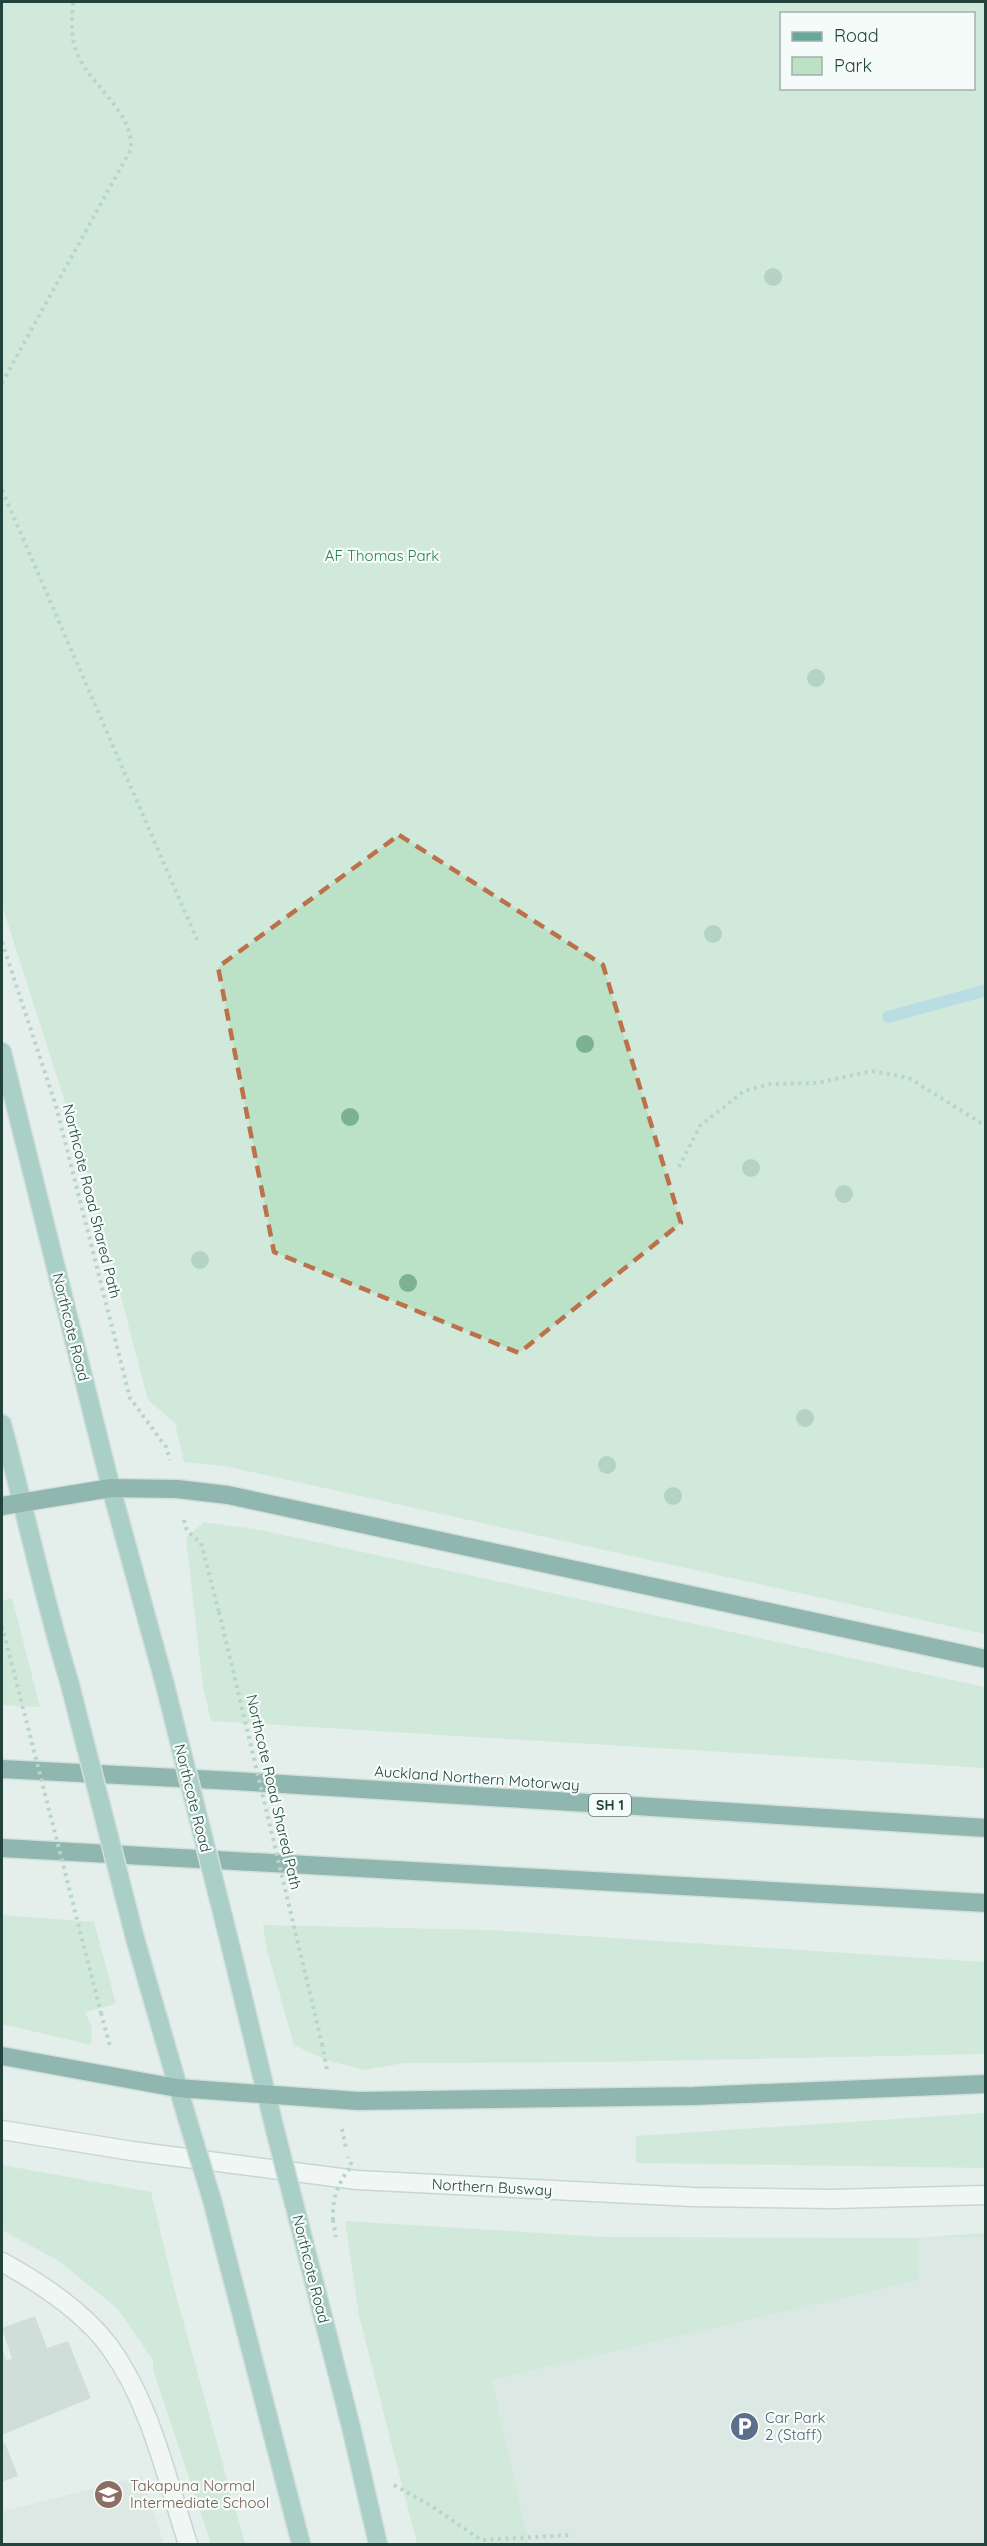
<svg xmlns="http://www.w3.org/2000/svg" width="987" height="2546" viewBox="0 0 987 2546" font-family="Quicksand,sans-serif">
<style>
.built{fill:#d2dfda}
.green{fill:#bbe2c7;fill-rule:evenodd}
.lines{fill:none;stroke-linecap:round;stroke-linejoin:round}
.stream{stroke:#87c8d9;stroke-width:12}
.building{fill:#b9cac4}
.minor-casing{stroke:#a6b8b3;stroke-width:21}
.major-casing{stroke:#c1cac8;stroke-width:21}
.highway-casing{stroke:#c1cac8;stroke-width:21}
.path{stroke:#81b6a8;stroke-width:4;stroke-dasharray:3 4.5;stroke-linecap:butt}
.minor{stroke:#fff;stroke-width:18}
.major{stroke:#64a99b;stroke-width:18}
.highway{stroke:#297367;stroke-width:18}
.major-bridge-casing{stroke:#c1cac8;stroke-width:21;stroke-linecap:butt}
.path-bridge{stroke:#81b6a8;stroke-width:4;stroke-dasharray:3 4.5;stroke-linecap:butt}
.major-bridge{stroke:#64a99b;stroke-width:18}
.tree{fill:#7cb194}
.marked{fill:none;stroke:#bc714b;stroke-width:4.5;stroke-dasharray:12 8;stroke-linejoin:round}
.labels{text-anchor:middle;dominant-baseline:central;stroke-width:4.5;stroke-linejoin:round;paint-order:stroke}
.shield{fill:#f5fbf8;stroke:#617a74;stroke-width:1.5}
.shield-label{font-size:14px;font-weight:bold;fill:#21433c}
.park-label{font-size:15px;fill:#277e4d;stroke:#f5fbf8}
.street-label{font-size:15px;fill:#21433c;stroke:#f5fbf8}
.service-label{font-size:15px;fill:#4e5e75;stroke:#f5fbf8;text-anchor:start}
.education-label{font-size:15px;fill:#785e54;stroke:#f5fbf8;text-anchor:start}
</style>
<rect width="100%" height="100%" fill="#e4efeb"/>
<!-- built -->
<path class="built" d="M985 2237V2544H529L492 2380 918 2280 916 2238Z
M142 2476 164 2544H2V2512Z"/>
<!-- green -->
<path class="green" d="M2 2H985V1634L224 1466 184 1462 175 1423 148 1400 93 1190 2 905ZM782 14H974V88H782Z
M204 1522 261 1530 985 1687V1768L211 1721 203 1687 186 1538Z
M12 1598 40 1707 2 1705V1601Z
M2 1915 94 1922 116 2004 85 2012 92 2028 91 2045 2 2024Z
M263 1925 491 1930 985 1962V2054L604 2062 404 2063 364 2070 326 2060 294 2045 267 1950Z
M985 2113V2168L636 2163V2136Z
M2 2165 151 2192 173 2284 245 2544H211L153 2370V2360L118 2309 59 2261 2 2230Z
M345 2221 606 2237 916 2238 985 2233 986 2237 917 2238 919 2280 492 2380 529 2544H417L359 2316Z"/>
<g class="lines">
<!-- stream -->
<path class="stream" d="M888 1017 986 990"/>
</g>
<!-- building -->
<path class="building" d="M35 2316 47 2348 68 2341 91 2398 2 2435V2348L6 2360 12 2359 2 2328Z
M5 2443 18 2476 2 2482V2444Z"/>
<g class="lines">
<defs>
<path id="minor" d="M2 2130 132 2151 357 2180 693 2197 832 2199 986 2195
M2 2262C40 2283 82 2310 109 2346 151 2404 166 2477 188 2544"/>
<path id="major" d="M2 1052 111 1488 165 1685
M2 1424C25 1509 43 1596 69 1681
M136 1942 187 2118
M231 1948 275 2130
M212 2200 301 2544
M297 2215 351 2427 378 2544"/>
<path id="highway" d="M2 1506 111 1488 177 1489 228 1495 986 1659
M2 1769 235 1781 986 1828
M2 1848 986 1903
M2 2056 177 2088 358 2101 694 2096 986 2084"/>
</defs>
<!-- minor casing -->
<use href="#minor" class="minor-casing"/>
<!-- major casing -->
<use href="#major" class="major-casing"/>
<!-- highway casing -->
<use href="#highway" class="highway-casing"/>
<!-- path -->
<path class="path" d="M2 383 131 149C133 110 90 86 77 53 70 37 72 18 73 2
M2 490 198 942
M2 942 56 1106 130 1398 166 1447 170 1460
M679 1167 700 1126 744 1091 771 1084 817 1083 872 1071 909 1078 986 1126
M184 1520 187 1531 201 1543 219 1612
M101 2013 110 2046
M322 2044 327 2070
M342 2129 346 2148
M333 2220 336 2237
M394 2485 430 2505 481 2540 569 2535"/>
<!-- minor -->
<use href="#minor" class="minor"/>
<!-- major -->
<use href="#major" class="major"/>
<!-- highway -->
<use href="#highway" class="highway"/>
<defs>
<path id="major-bridge" d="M69 1681 136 1942
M165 1685 231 1948
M187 2118 212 2200
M275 2130 297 2215"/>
</defs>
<!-- major-bridge casing -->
<use href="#major-bridge" class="major-bridge-casing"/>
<!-- path-bridge -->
<path class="path-bridge" d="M219 1612 322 2044
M2 1626 101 2013
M333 2220C332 2199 338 2181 352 2166L348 2157"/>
<!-- major-bridge -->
<use href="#major-bridge" class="major-bridge"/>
</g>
<!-- trees -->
<g class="tree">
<circle cx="773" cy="277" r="9"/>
<circle cx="816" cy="678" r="9"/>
<circle cx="713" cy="934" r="9"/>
<circle cx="585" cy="1044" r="9"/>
<circle cx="350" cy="1117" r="9"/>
<circle cx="751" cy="1168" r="9"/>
<circle cx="844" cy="1194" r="9"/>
<circle cx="200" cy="1260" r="9"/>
<circle cx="408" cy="1283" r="9"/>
<circle cx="805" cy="1418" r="9"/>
<circle cx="607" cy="1465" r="9"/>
<circle cx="673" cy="1496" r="9"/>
</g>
<!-- marked area -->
<path d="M0 0H987V2546H0ZM399 835 603 965 681 1223 519 1353 274 1252 218 967Z" fill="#e4efeb" fill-opacity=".55" fill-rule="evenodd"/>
<path class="marked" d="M399 835 603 965 681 1223 519 1353 274 1252 218 967Z"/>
<!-- icons -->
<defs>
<symbol id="parking-disc" viewBox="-11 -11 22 22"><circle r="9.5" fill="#5c6f8a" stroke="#f5fbf8"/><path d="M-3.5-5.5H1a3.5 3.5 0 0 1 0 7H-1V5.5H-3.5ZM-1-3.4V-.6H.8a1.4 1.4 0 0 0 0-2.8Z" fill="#fff"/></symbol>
<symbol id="school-disc" viewBox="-11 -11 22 22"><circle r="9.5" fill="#8d6e63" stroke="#f5fbf8"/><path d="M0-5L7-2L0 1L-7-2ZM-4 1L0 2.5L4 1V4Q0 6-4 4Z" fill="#fff"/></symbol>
</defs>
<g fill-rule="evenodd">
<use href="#parking-disc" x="728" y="2410" width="33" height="33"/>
<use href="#school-disc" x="92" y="2478" width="33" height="33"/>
</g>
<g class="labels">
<!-- shield labels -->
<rect class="shield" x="589" y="1794" width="42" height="22" rx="4.5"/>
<g class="shield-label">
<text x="610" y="1805">SH 1</text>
</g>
<!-- park labels -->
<g class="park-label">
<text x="382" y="555">AF Thomas Park</text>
</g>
<!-- street labels -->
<g class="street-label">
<text transform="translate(92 1201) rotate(76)">Northcote Road Shared Path</text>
<text transform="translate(71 1327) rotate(76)">Northcote Road</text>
<text transform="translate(477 1778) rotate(4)">Auckland Northern Motorway</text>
<text transform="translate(274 1792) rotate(77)">Northcote Road Shared Path</text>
<text transform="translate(193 1798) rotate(76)">Northcote Road</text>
<text transform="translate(492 2187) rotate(3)">Northern Busway</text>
<text transform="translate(311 2269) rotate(76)">Northcote Road</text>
</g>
<!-- service labels -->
<g class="service-label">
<text x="765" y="2417">Car Park<tspan x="765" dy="17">2 (Staff)</tspan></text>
</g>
<!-- education labels -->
<g class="education-label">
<text x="130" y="2485">Takapuna Normal<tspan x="130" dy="17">Intermediate School</tspan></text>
</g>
</g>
<!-- border -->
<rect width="987" height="2546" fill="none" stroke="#21433c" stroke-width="6"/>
<!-- legend -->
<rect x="780" y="12" width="195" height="78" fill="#f5fbf8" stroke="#a0b1ad" stroke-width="1.5"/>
<rect x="792" y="32" width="30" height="9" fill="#64a99b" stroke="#a0b1ad" stroke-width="1.5"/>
<text x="834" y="42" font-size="18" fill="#21433c">Road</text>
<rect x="792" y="57" width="30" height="18" fill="#bbe2c7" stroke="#a0b1ad" stroke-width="1.5"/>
<text x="834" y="72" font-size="18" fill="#21433c">Park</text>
</svg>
